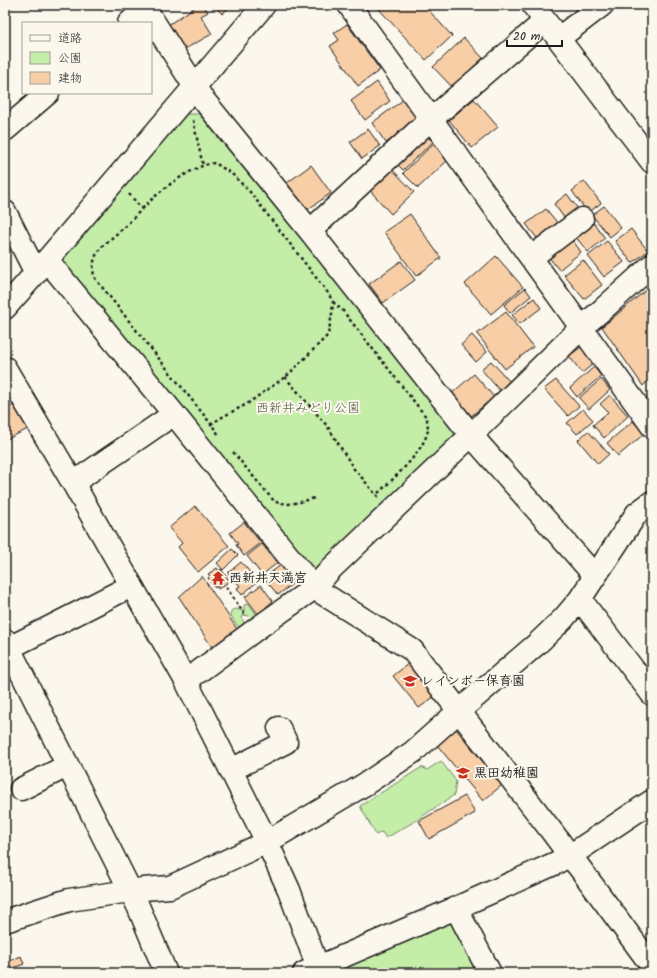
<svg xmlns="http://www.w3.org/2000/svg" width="657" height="978" viewBox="0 0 657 978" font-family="Kalam,'Klee One',sans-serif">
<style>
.green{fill:#c4eda8;stroke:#708462}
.building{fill:#f7cea6;stroke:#1c1c1c}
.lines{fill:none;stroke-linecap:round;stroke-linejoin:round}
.minor-casing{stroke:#1c1c1c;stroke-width:25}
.path{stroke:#1c1c1c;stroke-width:2.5;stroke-dasharray:3 3;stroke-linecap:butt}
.minor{stroke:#fbf7ec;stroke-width:22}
.labels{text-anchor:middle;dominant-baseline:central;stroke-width:4;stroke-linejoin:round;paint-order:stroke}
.park-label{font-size:13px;fill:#4e5b46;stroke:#fbf7ec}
.poi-label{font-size:13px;font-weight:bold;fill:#1c1c1c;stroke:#fbf7ec;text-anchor:start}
</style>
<rect width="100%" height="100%" fill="#fbf7ec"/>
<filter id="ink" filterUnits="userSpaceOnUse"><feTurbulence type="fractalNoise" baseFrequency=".025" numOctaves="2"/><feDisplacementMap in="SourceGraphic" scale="8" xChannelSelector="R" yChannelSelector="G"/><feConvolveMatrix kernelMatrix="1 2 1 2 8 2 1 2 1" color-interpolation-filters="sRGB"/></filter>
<g filter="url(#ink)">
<!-- green -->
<path class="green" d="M186 114H199L463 437 313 575 58 261Z
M249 604 257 615V618L253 620 249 616 244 615 242 618 244 624 240 628 236 624 230 614 232 610 236 609 244 611V605Z
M441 761 456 781 454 795 417 820 386 838 382 832 376 835 360 806 422 767 427 770Z
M447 919 455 922 482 973H333L335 968Z"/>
<!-- building -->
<path class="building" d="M198 5H203L208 12 201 16 212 34 183 50 168 25Z
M214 5H232L222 14Z
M379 5H424L452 36 426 60 377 7Z
M347 24 380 70 358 86 330 46 339 40 334 33Z
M464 38 483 58 452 87 433 67Z
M377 82 390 101 365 120 351 101Z
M474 99 498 127 472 148 449 120Z
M403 100 418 120 386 143 372 123Z
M368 129 380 146 362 159 350 142Z
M426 135 433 142 403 170 396 163Z
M434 143 449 159 418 188 403 173Z
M311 165 331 193 307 210 287 183Z
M388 165 414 192 391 214 366 186Z
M584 181 601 203 588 213 572 191Z
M567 194 578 209 565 219 554 204Z
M604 206 621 228 610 237 592 215Z
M546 209 560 226 540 242 526 224Z
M410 214 441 258 416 276 384 232Z
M592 221 605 238 588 252 574 235Z
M631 229 648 251 632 263 615 241Z
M571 238 581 252 559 270 548 256Z
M607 241 624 262 604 277 588 256Z
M496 256 523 287 491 314 465 284Z
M583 260 602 285 584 299 564 275Z
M401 261 415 280 383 303 369 284Z
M652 285V376L643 386 602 327Z
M525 288 531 296 510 313 504 305Z
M534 298 541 308 520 324 512 315Z
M506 312 533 347 505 369 477 334Z
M472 335 487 352 476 362 461 345Z
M581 347 594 363 582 373 569 356Z
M491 361 511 383 501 392 481 369Z
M594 367 601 376 577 397 570 388Z
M474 374 494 397 470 417 450 395Z
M601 379 610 390 589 409 579 398Z
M556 380 579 406 568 416 544 389Z
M610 395 628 416 604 438 593 425 608 412 600 404Z
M15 404 28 429 5 440V410Z
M583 409 593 420 577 434 567 423Z
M633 421 644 434 618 456 607 443Z
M588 431 609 454 598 464 578 440Z
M195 506 229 546 198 572 178 547 182 543 169 528Z
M244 522 261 543 244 556 236 545 238 544 230 533Z
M262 544 277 563 262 575 247 556Z
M232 549 238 555 223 570 217 563Z
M241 562 258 581 242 595 237 588 240 586 228 573Z
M282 564 295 582 278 595 264 578Z
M217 568 219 571 221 569 228 579 226 581 227 583 218 589 217 586 215 588 208 578 210 576 208 574Z
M202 576 239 632 213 649 179 597Z
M261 585 273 601 266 607 267 608 259 615 245 597Z
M409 663 435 696 419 708 393 676Z
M456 729 502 785 483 801 437 745Z
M465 796 475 813 429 839 419 821Z
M21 956 24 964 5 971V963Z"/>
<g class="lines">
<defs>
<path id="minor" d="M143 5 202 98 310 231 471 435 595 576
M349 5 652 426
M533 5 652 162
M129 23 145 9
M559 38 602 5
M5 130 48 93
M5 212 36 273
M310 231 421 128 545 21
M532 257 582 219
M47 260 174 414 314 588 412 650 553 833 570 856 579 867 652 966
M5 308 47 260 264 5
M5 368 73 483 186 681 267 842 289 890 320 973
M73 483 174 414
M580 599 652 694
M5 640 138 906 166 973
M5 650 131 586
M186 681 255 630 314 588 332 568 463 443 581 328 602 310 652 265
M231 770 286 742 279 728
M21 789 67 766
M456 908 490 973
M5 921 69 900 143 889 170 887 267 842 367 783 413 752 459 711 538 643 563 619 580 599 637 513 652 502
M304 973 456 908 556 863 580 849 652 801"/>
</defs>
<!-- minor casing -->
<use href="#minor" class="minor-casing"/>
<!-- path -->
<path class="path" d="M193 120 203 166
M129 194 142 209C135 216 129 223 122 229 105 245 90 250 94 277L211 424 210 425
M142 209C157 194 167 185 186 174 195 169 204 164 215 163L232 174 250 192 328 293 333 302 332 314 328 335 288 375 247 404 224 416 211 424 219 435
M333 302 343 311 427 418C427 422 428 426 428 430 424 452 392 480 376 495L379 497
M285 377 328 427 354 469 363 479 376 495
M233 452 267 493 275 502 289 504 300 502 315 498
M226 587 245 615"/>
<!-- minor -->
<use href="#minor" class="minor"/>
</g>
</g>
<!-- icons -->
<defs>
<symbol id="temple-bare" viewBox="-9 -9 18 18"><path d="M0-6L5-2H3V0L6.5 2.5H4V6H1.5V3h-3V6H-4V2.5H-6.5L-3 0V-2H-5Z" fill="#c8321e" stroke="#fbf7ec" stroke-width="2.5" paint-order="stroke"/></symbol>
<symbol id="school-bare" viewBox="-9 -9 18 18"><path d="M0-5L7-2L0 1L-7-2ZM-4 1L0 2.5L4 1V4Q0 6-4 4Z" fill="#c8321e" stroke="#fbf7ec" stroke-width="2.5" paint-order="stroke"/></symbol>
</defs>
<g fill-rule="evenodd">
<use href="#temple-bare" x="208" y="568" width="20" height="20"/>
<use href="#school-bare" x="400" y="671" width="20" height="20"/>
<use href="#school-bare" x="453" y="763" width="20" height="20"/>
</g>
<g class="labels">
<!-- park labels -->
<g class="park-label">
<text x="308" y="408">西新井みどり公園</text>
</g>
<!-- poi labels -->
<g class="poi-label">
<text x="229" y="578">西新井天満宮</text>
<text x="421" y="681">レインボー保育園</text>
<text x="474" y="773">黒田幼稚園</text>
</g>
</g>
<!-- margin -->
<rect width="657" height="978" fill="none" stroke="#fbf7ec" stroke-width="20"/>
<rect x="10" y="10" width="637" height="958" fill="none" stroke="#1c1c1c" stroke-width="1.5" filter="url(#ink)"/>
<!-- legend -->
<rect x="22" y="22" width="130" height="72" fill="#fbf7ec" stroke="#a29f99"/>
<rect x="30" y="35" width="20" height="6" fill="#fbf7ec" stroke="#a29f99"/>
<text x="58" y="42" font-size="12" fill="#1c1c1c">道路</text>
<rect x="30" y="52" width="20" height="12" fill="#c4eda8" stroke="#a29f99"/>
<text x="58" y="62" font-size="12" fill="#1c1c1c">公園</text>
<rect x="30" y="72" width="20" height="12" fill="#f7cea6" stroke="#a29f99"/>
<text x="58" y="82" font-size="12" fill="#1c1c1c">建物</text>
<!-- scale -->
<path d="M507 40v6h55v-6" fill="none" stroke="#1c1c1c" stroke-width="2"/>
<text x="513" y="40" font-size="12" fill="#1c1c1c" stroke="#fbf7ec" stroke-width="3" paint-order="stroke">20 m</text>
</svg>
